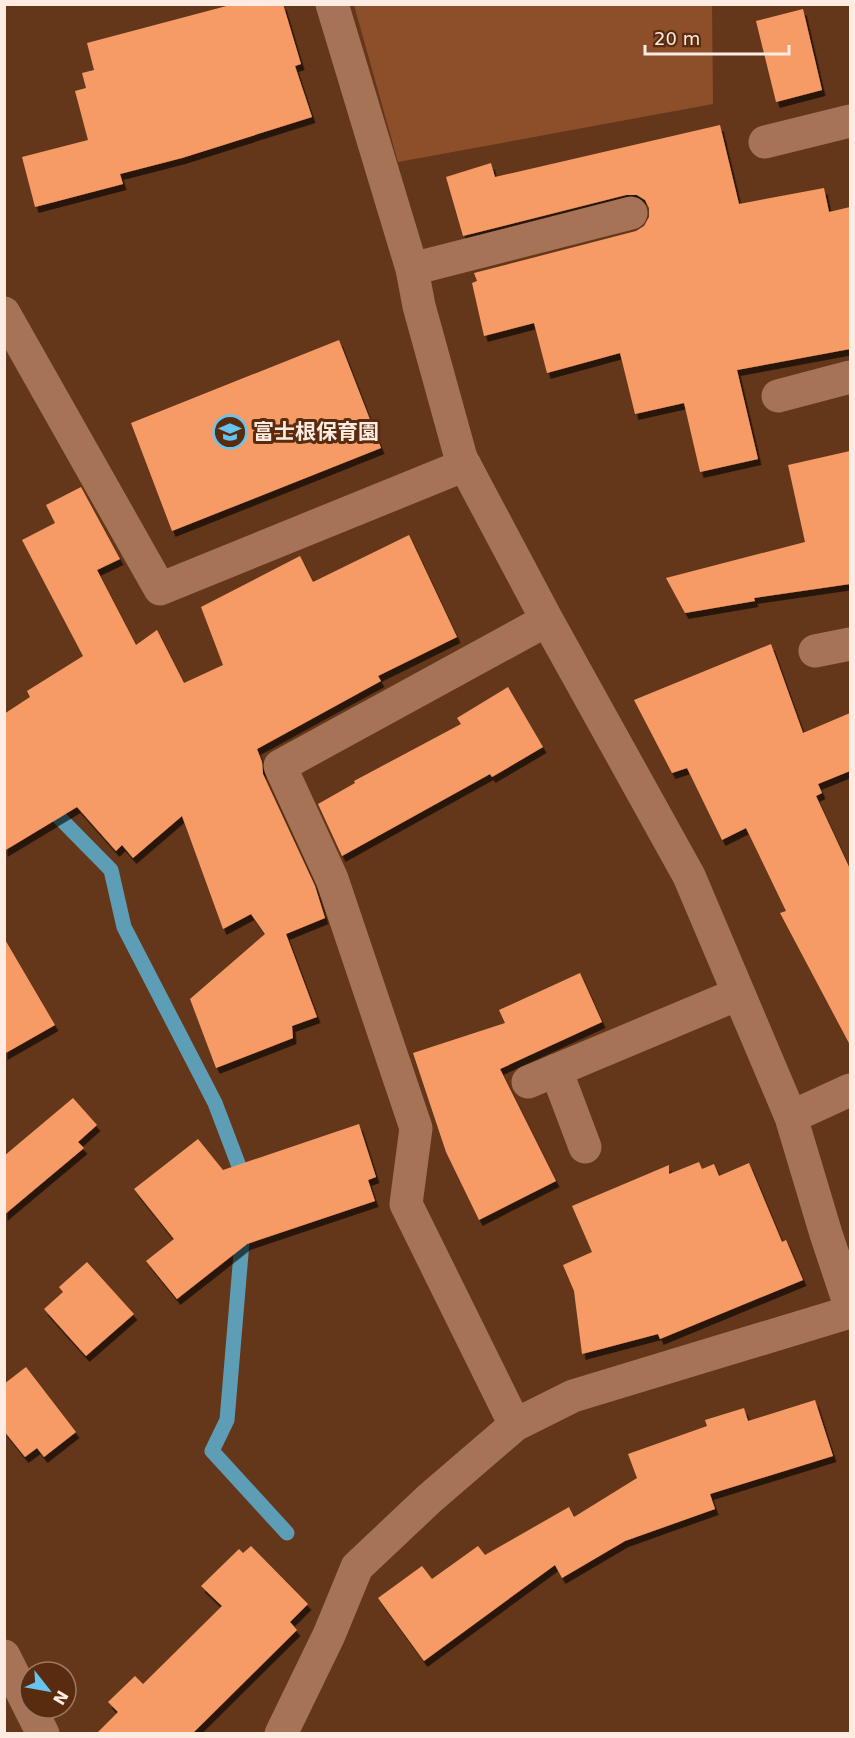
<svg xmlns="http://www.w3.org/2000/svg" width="855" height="1738" viewBox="0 0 855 1738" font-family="'DejaVu Sans','Noto Sans JP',sans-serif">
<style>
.green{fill:#8c4f2a}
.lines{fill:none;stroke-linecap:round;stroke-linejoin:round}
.stream{stroke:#5d9eb6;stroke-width:15}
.building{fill:#f69b66;filter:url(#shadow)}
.street{stroke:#a77356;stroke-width:33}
.labels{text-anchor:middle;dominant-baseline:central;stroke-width:6;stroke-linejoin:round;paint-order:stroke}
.poi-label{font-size:21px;font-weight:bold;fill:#feece3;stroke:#5a2c0f;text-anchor:start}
</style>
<defs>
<filter id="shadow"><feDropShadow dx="3.5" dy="6" stdDeviation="0" flood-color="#0009"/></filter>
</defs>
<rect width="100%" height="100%" fill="#65371a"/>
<!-- green -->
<path class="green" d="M354 5H712L713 104 398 162Z"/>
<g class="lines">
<!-- stream -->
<path class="stream" d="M45 803 111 870 124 927 215 1103 245 1182
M243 1230 227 1420 212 1451 287 1533"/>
</g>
<!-- building -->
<path class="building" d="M234 4H283L301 64 295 66 312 117 182 158 120 174 123 184 35 207 22 157 88 140 75 91 86 88 82 73 94 70 87 43Z
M803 9 822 90 776 102 756 21Z
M720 125 739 204 824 188 829 212 850 207V349L737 370 758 459 700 472 684 403 635 414 620 353 547 373 534 323 484 336 472 283 477 281 474 273 636 231 644 226 649 217V208L645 200 637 195H626L463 236 446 177 491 163 495 177Z
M339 340 381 448 172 531 131 423Z
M850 451V584L754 598 755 601 685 613 666 578 805 542 788 465Z
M81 487 120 559 97 570 136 645 157 630 184 683 223 665 201 607 300 556 313 582 409 535 457 637 378 676 381 681 257 749 262 762 263 774 315 886 325 918 286 934 317 1017 292 1026 293 1038 216 1068 190 999 265 934 251 914 223 929 182 816 133 858 122 845 116 851 77 807 4 851V714L30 697 27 691 83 656 22 540 55 523 46 505Z
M771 644 803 733 850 713V771L818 784 822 793 816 796 850 869V1045L780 913 786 911 746 828 722 840 687 768 672 773 634 700Z
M508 687 543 747 492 777 490 774 342 856 318 804 355 783 354 781 461 724 457 718Z
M4 938 55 1025 4 1054Z
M580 973 602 1022 500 1069 556 1181 479 1220 446 1152 413 1053 505 1023 499 1010Z
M73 1098 97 1125 78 1142 84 1148 4 1215V1156Z
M359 1124 376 1177 368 1180 375 1201 247 1244 177 1299 146 1261 174 1239 134 1189 198 1139 223 1170Z
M699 1162 702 1169 714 1164 719 1176 749 1163 782 1242 786 1240 803 1280 660 1339 658 1334 582 1354 574 1291 563 1265 592 1252 572 1206 669 1165V1174Z
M87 1262 134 1314 86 1356 44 1309 63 1292 59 1287Z
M26 1367 76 1432 44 1457 37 1448 25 1457 4 1431V1384Z
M815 1400 833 1456 710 1494 715 1509 625 1541 562 1578 555 1565 424 1661 378 1598 422 1566 432 1579 478 1546 485 1555 569 1507 574 1517 637 1478 628 1454 707 1426 705 1420 744 1408 748 1421Z
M251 1546 308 1604 290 1622 297 1630 192 1734H96L118 1712 108 1702 135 1676 143 1684 222 1606 201 1586 239 1549 243 1553Z"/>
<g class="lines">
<!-- street -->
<path class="street" d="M332 4 412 269 419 306 461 458 547 620 689 876 791 1117 826 1234 850 1306
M765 142 850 121
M412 269 631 213
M4 313 160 589 465 465
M778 396 850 377
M815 651 850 644
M556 1070 585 1147
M528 1082 738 994
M791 1117 850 1090
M515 1425 406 1204 416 1128 332 879 280 766 547 620
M4 1656 30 1708
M30 1708 43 1734
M281 1734 329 1635 357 1567 429 1499 515 1425 573 1396 850 1312"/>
</g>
<!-- icons -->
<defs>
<symbol id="school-ring" viewBox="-11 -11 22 22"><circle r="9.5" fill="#5a2c0f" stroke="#66c4ef" stroke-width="1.5"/><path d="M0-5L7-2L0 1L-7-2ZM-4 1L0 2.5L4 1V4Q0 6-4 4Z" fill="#66c4ef"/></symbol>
</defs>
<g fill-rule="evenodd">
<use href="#school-ring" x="211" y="413" width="38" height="38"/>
</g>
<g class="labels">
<!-- poi labels -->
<g class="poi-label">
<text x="253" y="432">富士根保育園</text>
</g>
</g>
<!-- border -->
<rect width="855" height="1738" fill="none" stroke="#feece3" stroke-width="12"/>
<!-- north arrow -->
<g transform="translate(48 1690) rotate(121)"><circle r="28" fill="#5a2c0f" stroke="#9c7964" stroke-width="1.5"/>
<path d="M0-4.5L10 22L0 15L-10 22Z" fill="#66c4ef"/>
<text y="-9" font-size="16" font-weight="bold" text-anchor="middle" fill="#feece3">N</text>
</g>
<!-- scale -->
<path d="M645 45v9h144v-9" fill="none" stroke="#feece3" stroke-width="3"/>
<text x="654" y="45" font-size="18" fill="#feece3" stroke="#5a2c0f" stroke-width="4.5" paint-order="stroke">20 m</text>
</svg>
